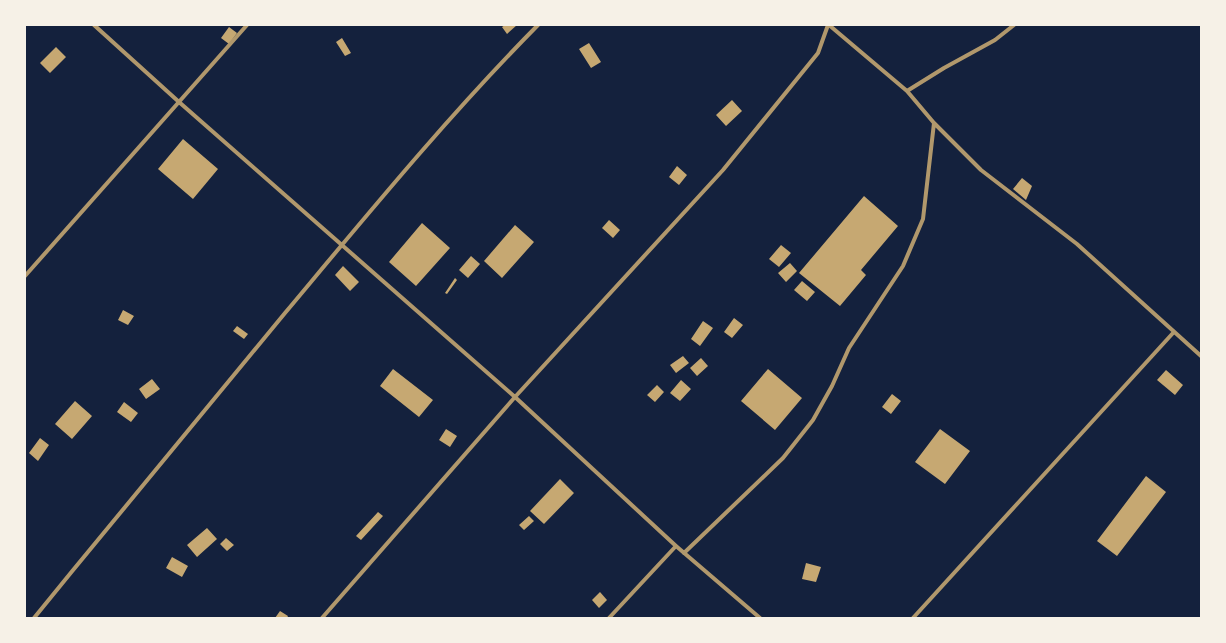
<svg xmlns="http://www.w3.org/2000/svg" width="1226" height="643" viewBox="0 0 1226 643" font-family="'DM Sans',sans-serif">
<style>
.building{fill:#c6a872}
.lines{fill:none;stroke-linecap:round;stroke-linejoin:round}
.minor{stroke:#b1986c;stroke-width:4}
</style>
<rect width="100%" height="100%" fill="#14213d"/>
<!-- building -->
<path class="building" d="M505 25H517L507 34 502 27Z
M229 27 237 33 229 44 221 38Z
M342 38 351 53 345 56 336 42Z
M589 43 601 62 591 68 579 49Z
M56 47 66 57 50 73 40 63Z
M732 100 742 111 726 126 716 115Z
M183 139 218 169 193 199 158 169Z
M677 166 687 175 679 185 669 177Z
M1022 178 1032 186 1026 200 1013 189Z
M864 196 898 226 861 270 866 275 840 306 799 273Z
M609 220 620 230 613 238 602 228Z
M422 223 450 248 416 286 389 262Z
M515 225 534 242 502 278 484 261Z
M781 245 791 253 779 267 769 259Z
M471 256 480 264 468 278 459 270Z
M790 263 797 271 786 282 778 273Z
M343 266 359 282 350 291 335 275Z
M455 278 457 280 447 294 445 293Z
M802 281 815 292 807 301 794 290Z
M123 310 134 316 128 325 118 320Z
M734 318 743 325 732 338 724 332Z
M703 321 713 328 700 346 691 339Z
M237 326 248 334 244 339 233 331Z
M683 356 689 363 676 373 670 365Z
M701 358 708 366 697 376 690 368Z
M393 369 433 400 419 417 380 386Z
M768 369 802 398 775 430 741 401Z
M1166 370 1183 385 1175 395 1157 380Z
M152 379 160 389 146 399 139 389Z
M681 380 691 389 680 401 670 393Z
M657 385 664 392 655 402 647 395Z
M892 394 901 401 891 414 882 407Z
M75 401 92 416 72 439 55 424Z
M124 402 138 413 131 422 117 412Z
M446 429 457 436 450 447 439 440Z
M940 429 970 451 945 484 915 462Z
M40 438 49 445 38 461 29 453Z
M1146 476 1166 492 1117 556 1097 541Z
M560 479 574 493 544 524 530 511Z
M378 512 383 516 361 540 356 536Z
M529 516 534 521 524 530 519 525Z
M207 528 217 539 197 557 187 545Z
M226 538 234 545 227 551 220 544Z
M172 557 188 566 182 577 166 568Z
M806 563 821 567 816 582 802 579Z
M600 592 607 600 599 608 592 600Z
M280 611 288 616 287 618H275Z"/>
<g class="lines">
<!-- minor -->
<path class="minor" d="M94 25 179 102 515 397 676 546 760 618
M829 25 907 91 934 123 981 170 1077 244 1201 356
M907 91 944 68 995 40 1014 25
M25 276 247 25
M684 553 783 458 813 420 832 386 849 348 903 266 923 219 934 123
M34 618C117 516 201 415 285 313 367 215 448 116 538 25
M322 618 515 397 723 170 818 53 828 25
M609 618 676 546
M913 618 1173 333"/>
</g>
<!-- border -->
<rect width="1226" height="643" fill="none" stroke="#f6f1e7" stroke-width="52"/>
</svg>
